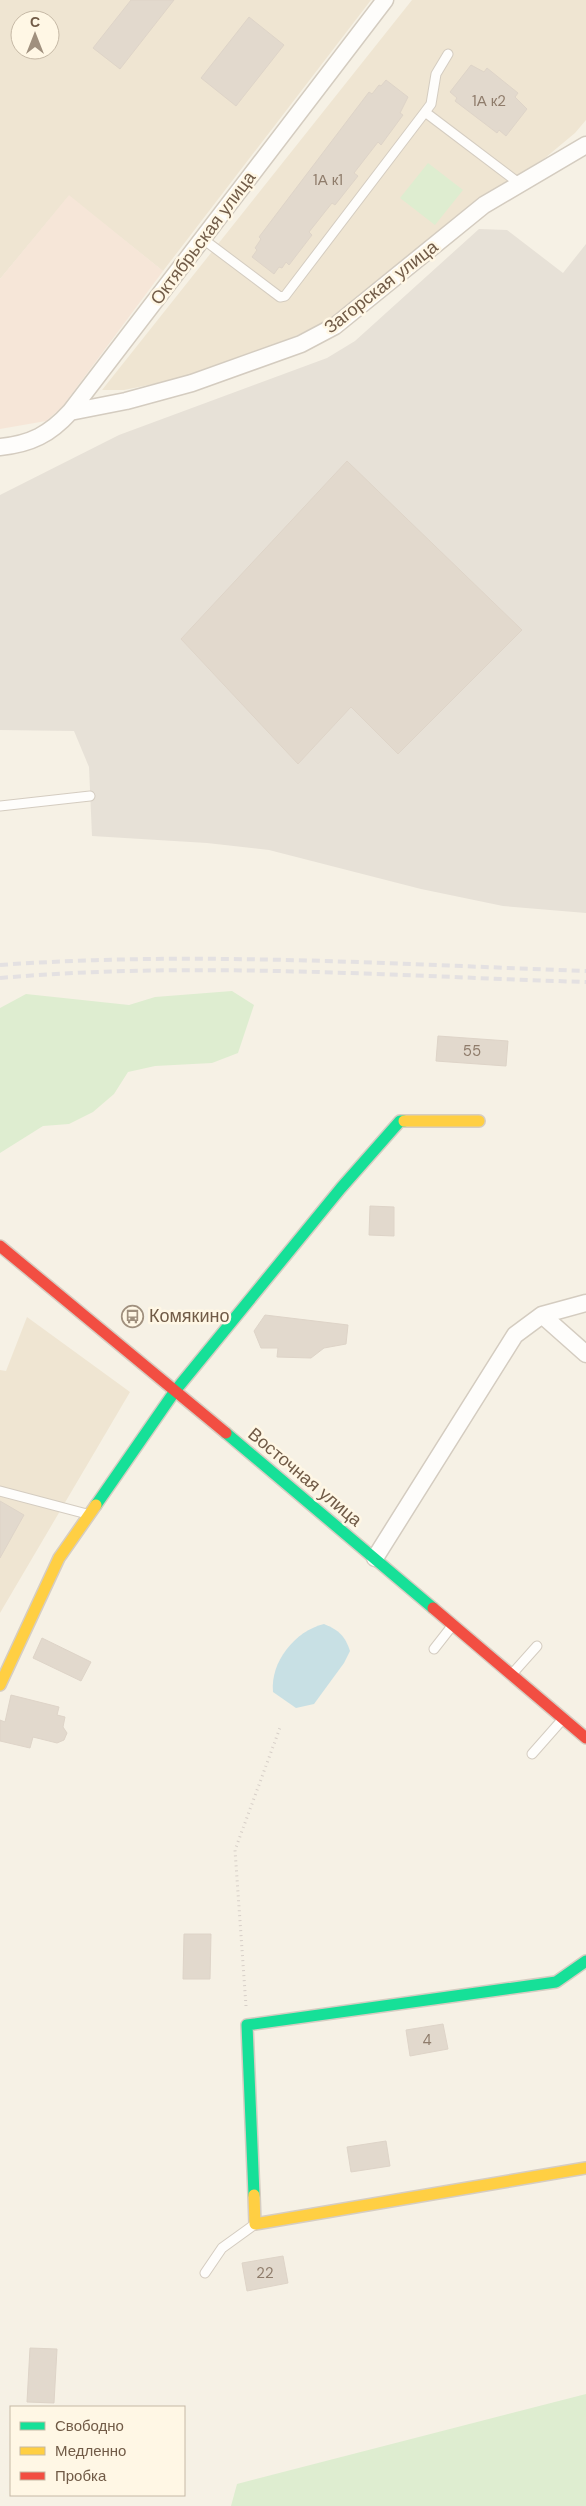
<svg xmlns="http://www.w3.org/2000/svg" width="586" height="2506" viewBox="0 0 586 2506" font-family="'DM Sans',sans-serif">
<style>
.residential{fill:#efe5d2;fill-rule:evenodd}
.commercial{fill:#f6e6d8}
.industrial{fill:#e7e1d7}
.green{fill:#deedd0}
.water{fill:#c8e0e4}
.building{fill:#e2d9cd;stroke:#ded4c8}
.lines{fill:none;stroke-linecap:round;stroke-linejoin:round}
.lane-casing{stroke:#d4ccc0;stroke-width:11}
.street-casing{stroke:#d4ccc0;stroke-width:19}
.fast-casing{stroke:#d6cdc2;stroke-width:14}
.slow-casing{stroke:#d6cdc2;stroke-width:14}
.jam-casing{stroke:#d6cdc2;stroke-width:14}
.path{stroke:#d7cfc8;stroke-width:3;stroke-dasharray:1 4;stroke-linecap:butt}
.lane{stroke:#fefdfb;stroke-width:9}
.street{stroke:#fefdfb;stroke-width:16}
.fast{stroke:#16e098;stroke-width:11}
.slow{stroke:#ffcf43;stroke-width:11}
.jam{stroke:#f24e42;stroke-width:11}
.rail{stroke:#e4e1e2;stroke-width:4;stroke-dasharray:8 5;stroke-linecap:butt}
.labels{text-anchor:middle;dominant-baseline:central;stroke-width:5;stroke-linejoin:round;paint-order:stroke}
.number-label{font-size:15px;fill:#8f7c6b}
.street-label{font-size:18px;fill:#715b47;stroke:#fff7e5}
.poi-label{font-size:18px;fill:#715b47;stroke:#fff7e5;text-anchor:start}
</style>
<rect width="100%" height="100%" fill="#f6f1e5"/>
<!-- residential -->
<path class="residential" d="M0 0H371L163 271 69 196 0 279ZM20 20H50V50H20Z
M412 0H586V120L575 133 545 158 476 201 332 319 278 344 178 379 124 390H102Z
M27 1317 130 1392 0 1613V1370L6 1371Z"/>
<!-- commercial -->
<path class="commercial" d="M69 195 163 271 62 407 46 421 0 429V279Z"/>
<!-- industrial -->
<path class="industrial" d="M479 229 507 230 563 273 586 244V913L503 906 421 889 269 850 207 843 92 836 89 767 74 731 0 730V495L119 435 327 358 355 341Z"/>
<!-- green -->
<path class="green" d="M428 163 463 190 435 225 400 198Z
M232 991 254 1005 238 1053 212 1063 155 1066 128 1072 114 1094 93 1112 69 1124 43 1126 0 1153V1008L26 994 129 1005 155 997Z
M586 2394V2506H231L237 2484Z"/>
<!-- water -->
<path class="water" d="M324 1624C339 1630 345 1636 350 1651L344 1663 314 1704 296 1708 273 1692C270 1662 295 1631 324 1624Z"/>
<!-- building -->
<path class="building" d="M131 0H174L120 69 93 48Z
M249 17 284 45 236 106 201 78Z
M471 65 484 72 487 68 518 93 515 97 527 109 506 136 499 130 497 133 455 101 457 98 450 92Z
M386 80 408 97 400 113 403 115 381 145 378 142 354 173 358 176 335 205 332 203 309 232 312 235 289 265 286 262 282 268 279 267 274 274 252 257 257 250 255 248 261 239 259 237 369 92 372 94 379 85 381 86Z
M347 461 522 630 398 754 351 707 298 764 181 639Z
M438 1036 508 1041 506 1066 436 1061Z
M370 1206 394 1207V1236L369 1235Z
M265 1315 348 1325 346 1344 324 1348 311 1358 277 1357 278 1348H261L254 1331Z
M0 1501 24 1515 0 1558Z
M42 1638 91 1662 81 1681 33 1658Z
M11 1695 59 1707 57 1715 65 1717 63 1727 67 1733 64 1740 57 1743 33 1737 30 1748 0 1741V1720L5 1722Z
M184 1934H211L210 1979H183Z
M443 2024 448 2049 410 2056 406 2030Z
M386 2141 390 2166 351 2172 347 2147Z
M283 2256 288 2283 247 2291 242 2263Z
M30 2348 57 2349 54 2403 27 2402Z"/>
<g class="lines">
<defs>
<path id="lane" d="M425 112 431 104 436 74 448 54
M203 239 280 297 285 296 425 112 520 184
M0 806 90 796
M0 1491 87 1514
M434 1649 452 1626
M512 1674 537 1646
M532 1754 562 1720
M205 2273 222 2248 254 2225"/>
<path id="street" d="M70 412 126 401 192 383 301 344 335 326 484 205 586 145
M0 447C31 444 50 434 70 412L385 0
M542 1315 586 1354
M375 1558 515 1335 542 1315 586 1303"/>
<path id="fast" d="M226 1433 433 1608
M96 1505 175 1391 341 1188 400 1121H404
M254 2195 247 2025 556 1982 586 1961"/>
<path id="slow" d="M404 1121H479
M0 1685 59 1558 96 1505
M254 2195 255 2224 586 2168"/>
<path id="jam" d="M0 1246 226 1433
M433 1608 586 1738"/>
</defs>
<!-- lane casing -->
<use href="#lane" class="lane-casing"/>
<!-- street casing -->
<use href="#street" class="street-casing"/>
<!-- fast casing -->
<use href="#fast" class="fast-casing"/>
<!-- slow casing -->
<use href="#slow" class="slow-casing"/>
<!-- jam casing -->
<use href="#jam" class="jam-casing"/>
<!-- path -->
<path class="path" d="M246 2006 235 1850 281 1725"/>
<!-- lane -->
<use href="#lane" class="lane"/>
<!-- street -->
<use href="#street" class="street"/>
<!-- fast -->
<use href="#fast" class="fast"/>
<!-- slow -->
<use href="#slow" class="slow"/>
<!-- jam -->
<use href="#jam" class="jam"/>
<!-- rail -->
<path class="rail" d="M0 965C195 951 391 964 586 971
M0 978C194 961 391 976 586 982"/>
</g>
<!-- icons -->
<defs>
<symbol id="bus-ring" viewBox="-11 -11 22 22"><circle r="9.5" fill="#fff7e5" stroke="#a0907e" stroke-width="1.5"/><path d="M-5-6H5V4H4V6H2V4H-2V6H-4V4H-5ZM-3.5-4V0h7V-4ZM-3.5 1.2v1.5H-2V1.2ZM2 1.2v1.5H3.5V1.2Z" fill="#a0907e"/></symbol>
</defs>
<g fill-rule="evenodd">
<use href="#bus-ring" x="120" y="1304" width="25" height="25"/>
</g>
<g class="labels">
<!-- number labels -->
<g class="number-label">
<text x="489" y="101">1А к2</text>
<text x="328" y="180">1А к1</text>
<text x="472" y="1051">55</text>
<text x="427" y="2040">4</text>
<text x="265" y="2273">22</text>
</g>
<!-- street labels -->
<g class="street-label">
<text transform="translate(203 238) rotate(-53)">Октябрьская улица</text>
<text transform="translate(381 287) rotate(-38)">Загорская улица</text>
<text transform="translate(305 1477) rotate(40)">Восточная улица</text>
</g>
<!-- poi labels -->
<g class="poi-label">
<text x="149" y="1316">Комякино</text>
</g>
</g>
<!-- legend -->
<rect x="10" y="2406" width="175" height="90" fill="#fff7e5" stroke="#c6b9a6"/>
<rect x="20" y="2422" width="25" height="8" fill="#16e098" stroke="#c6b9a6"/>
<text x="55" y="2431" font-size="15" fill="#715b47">Свободно</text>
<rect x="20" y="2447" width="25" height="8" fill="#ffcf43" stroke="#c6b9a6"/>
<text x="55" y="2456" font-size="15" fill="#715b47">Медленно</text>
<rect x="20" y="2472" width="25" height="8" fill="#f24e42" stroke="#c6b9a6"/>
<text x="55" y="2481" font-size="15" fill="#715b47">Пробка</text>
<!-- north arrow -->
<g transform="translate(35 35)"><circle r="24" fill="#fff7e5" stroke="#c6b9a6"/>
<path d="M0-4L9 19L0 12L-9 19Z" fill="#a0907e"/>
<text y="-8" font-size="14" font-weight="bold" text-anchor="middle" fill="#715b47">С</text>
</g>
</svg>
